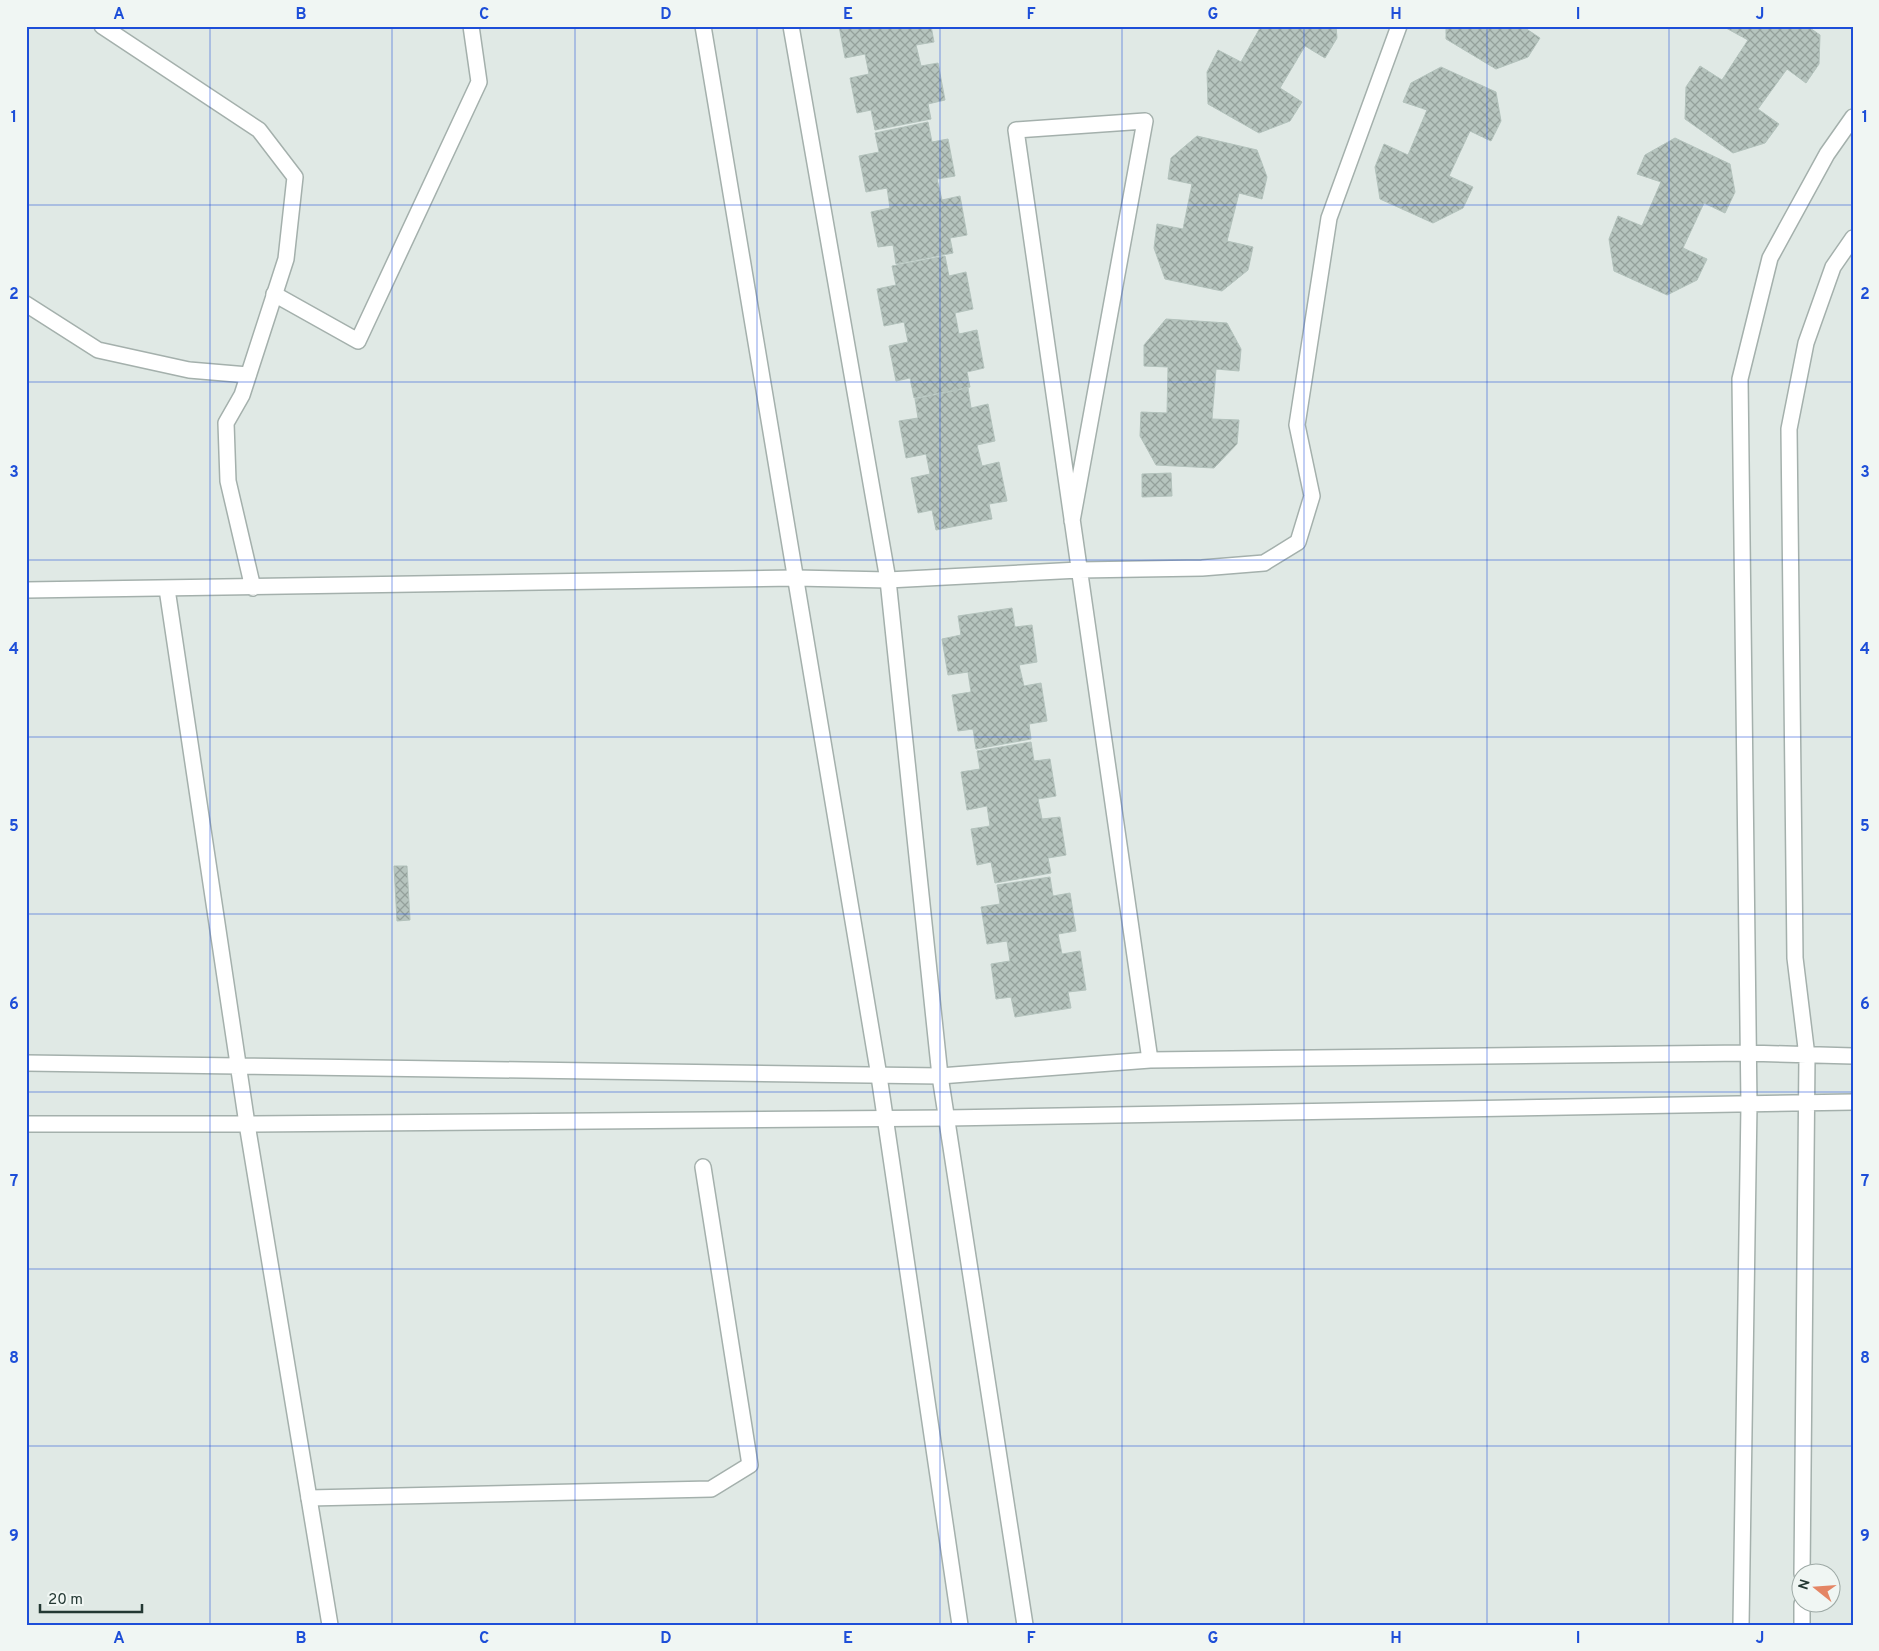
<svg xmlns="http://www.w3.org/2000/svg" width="1879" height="1651" viewBox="0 0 1879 1651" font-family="Overpass,sans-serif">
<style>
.building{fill:url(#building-cross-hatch);stroke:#b3c2bc}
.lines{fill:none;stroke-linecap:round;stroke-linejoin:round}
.service-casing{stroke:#a4b0ac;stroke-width:18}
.minor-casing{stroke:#a4b0ac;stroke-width:18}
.tertiary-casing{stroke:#a4b0ac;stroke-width:18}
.service{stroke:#fff;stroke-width:15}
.minor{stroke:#fff;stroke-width:15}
.tertiary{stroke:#fff;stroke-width:15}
.grid{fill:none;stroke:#1d4ed8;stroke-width:1;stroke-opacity:0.55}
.neatline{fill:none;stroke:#1d4ed8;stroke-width:2}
.grid-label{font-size:16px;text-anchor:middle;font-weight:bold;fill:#1d4ed8}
</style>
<defs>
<pattern id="building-cross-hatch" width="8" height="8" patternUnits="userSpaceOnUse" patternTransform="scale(1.25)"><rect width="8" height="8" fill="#b6c4be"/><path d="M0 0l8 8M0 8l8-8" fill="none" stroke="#94a09b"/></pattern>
</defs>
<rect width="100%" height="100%" fill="#e0e9e5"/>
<!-- building -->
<path class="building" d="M839 26H931L934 42 916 45 921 66 938 63 945 100 928 104 931 119 875 130 871 110 857 113 850 78 869 74 865 54 845 58Z
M1261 26H1336L1337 38 1325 58 1305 46 1280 88 1302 102 1290 121 1259 133 1208 104 1207 72 1218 50 1241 62Z
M1446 26H1522L1540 38 1528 57 1496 69 1446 39Z
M1727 26H1807L1820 35 1819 64 1806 83 1787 69 1758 109 1779 124 1765 143 1733 153 1685 119 1686 87 1700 66 1722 80 1748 40 1726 28Z
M1441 67 1496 92 1501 121 1491 141 1470 131 1449 176 1473 187 1463 208 1433 223 1380 199 1375 167 1384 144 1408 155 1427 110 1403 102 1411 83Z
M928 122 932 142 948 139 955 176 937 179 942 200 960 196 967 235 950 238 953 253 896 264 893 245 878 247 871 212 890 208 887 188 866 192 859 156 879 152 875 133Z
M1197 136 1257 150 1267 177 1262 199 1239 193 1227 241 1253 247 1248 270 1222 291 1165 279 1154 248 1157 224 1183 229 1192 184 1168 179 1171 158Z
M1675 138 1730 164 1735 192 1725 213 1704 203 1683 248 1707 259 1697 280 1667 295 1614 271 1609 239 1618 216 1642 226 1661 182 1637 174 1645 155Z
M945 256 949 276 966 272 973 309 955 313 959 334 977 330 984 368 967 372 970 387 914 398 910 378 896 381 889 346 908 342 904 322 884 326 877 289 896 285 892 266Z
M1166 319 1227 323 1241 349 1239 371 1216 369 1212 419 1239 420 1237 444 1214 468 1156 465 1140 436 1141 412 1167 413 1168 367 1144 366V345Z
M968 388 971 408 988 404 995 441 977 445 982 466 999 462 1007 501 989 504 992 519 936 530 932 510 918 513 911 478 930 474 926 454 906 458 899 421 918 418 915 399Z
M1171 473 1172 496 1142 497V474Z
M1012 608 1015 627 1032 625 1037 662 1019 665 1024 686 1041 683 1047 721 1029 724 1031 739 976 749 973 729 958 731 952 695 971 692 968 672 948 675 942 639 961 635 958 616Z
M1031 742 1034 761 1050 759 1056 796 1038 799 1042 819 1060 817 1066 855 1048 858 1051 873 995 883 991 862 977 865 971 829 990 826 987 806 967 810 961 772 980 769 977 751Z
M394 866H407L410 920 397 921Z
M1050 877 1053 896 1070 893 1076 931 1058 934 1062 954 1080 951 1086 990 1068 992 1071 1008 1015 1017 1011 997 996 999 991 964 1010 961 1007 941 987 944 981 907 1000 904 997 885Z"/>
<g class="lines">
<defs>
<path id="service" d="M274 294 358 341 479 82 471 26
M26 304 98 350 189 370 248 375
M309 1498 711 1489 750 1465 703 1167"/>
<path id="minor" d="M102 26 259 130 295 177 286 259 242 395 226 423 228 481 253 588
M1072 521 1145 121 1016 130 1150 1060
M167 589 247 1124 330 1625
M26 590 796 578 888 580 1079 570 1202 568 1264 563 1298 542 1312 496 1297 425 1329 218 1399 26
M26 1063 940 1076 1150 1060 1747 1053 1853 1056
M26 1124H247L947 1118 1853 1102
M1802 1574 1807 1056 1795 958 1789 429 1806 343 1833 267 1853 238
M1741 1625 1749 1105 1740 379 1770 258 1827 154 1853 117
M1802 1625V1604"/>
<path id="tertiary" d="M703 26 879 1076 960 1625
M791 26 888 580 940 1076 1025 1625"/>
</defs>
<!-- service casing -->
<use href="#service" class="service-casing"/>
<!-- minor casing -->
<use href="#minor" class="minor-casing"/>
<!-- tertiary casing -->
<use href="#tertiary" class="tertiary-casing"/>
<!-- service -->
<use href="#service" class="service"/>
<!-- minor -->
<use href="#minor" class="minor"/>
<!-- tertiary -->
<use href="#tertiary" class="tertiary"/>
</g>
<!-- grid -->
<path class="grid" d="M210 26V1625M392 26V1625M575 26V1625M757 26V1625M940 26V1625M1122 26V1625M1304 26V1625M1487 26V1625M1669 26V1625M26 205H1853M26 382H1853M26 560H1853M26 737H1853M26 914H1853M26 1092H1853M26 1269H1853M26 1446H1853"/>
<!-- border -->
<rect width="1879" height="1651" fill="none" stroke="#f0f6f3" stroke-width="55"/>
<!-- north arrow -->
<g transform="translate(1816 1588) rotate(287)"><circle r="24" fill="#f0f6f3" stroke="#9eaaa6"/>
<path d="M0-4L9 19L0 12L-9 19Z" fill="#e48564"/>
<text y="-8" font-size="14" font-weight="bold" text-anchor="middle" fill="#233833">N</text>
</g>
<!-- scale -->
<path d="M40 1604v8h102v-8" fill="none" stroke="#233833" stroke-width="2.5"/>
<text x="48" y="1604" font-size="15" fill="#233833" stroke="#f0f6f3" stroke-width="4" paint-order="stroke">20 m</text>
<rect x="28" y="28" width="1824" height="1596" class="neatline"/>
<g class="grid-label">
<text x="119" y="19">A</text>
<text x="301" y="19">B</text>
<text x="484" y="19">C</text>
<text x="666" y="19">D</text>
<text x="848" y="19">E</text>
<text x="1031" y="19">F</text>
<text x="1213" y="19">G</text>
<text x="1396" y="19">H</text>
<text x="1578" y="19">I</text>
<text x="1760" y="19">J</text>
<text x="14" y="122">1</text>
<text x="1865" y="122">1</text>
<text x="14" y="299">2</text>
<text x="1865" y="299">2</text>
<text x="14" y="477">3</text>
<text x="1865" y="477">3</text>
<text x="14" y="654">4</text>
<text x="1865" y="654">4</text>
<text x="14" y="831">5</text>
<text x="1865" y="831">5</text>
<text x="14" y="1009">6</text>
<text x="1865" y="1009">6</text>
<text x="14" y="1186">7</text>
<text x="1865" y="1186">7</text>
<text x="14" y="1363">8</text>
<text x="1865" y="1363">8</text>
<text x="14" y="1541">9</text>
<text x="1865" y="1541">9</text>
<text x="119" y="1643">A</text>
<text x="301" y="1643">B</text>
<text x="484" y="1643">C</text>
<text x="666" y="1643">D</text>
<text x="848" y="1643">E</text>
<text x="1031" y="1643">F</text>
<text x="1213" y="1643">G</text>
<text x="1396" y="1643">H</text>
<text x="1578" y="1643">I</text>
<text x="1760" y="1643">J</text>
</g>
</svg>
